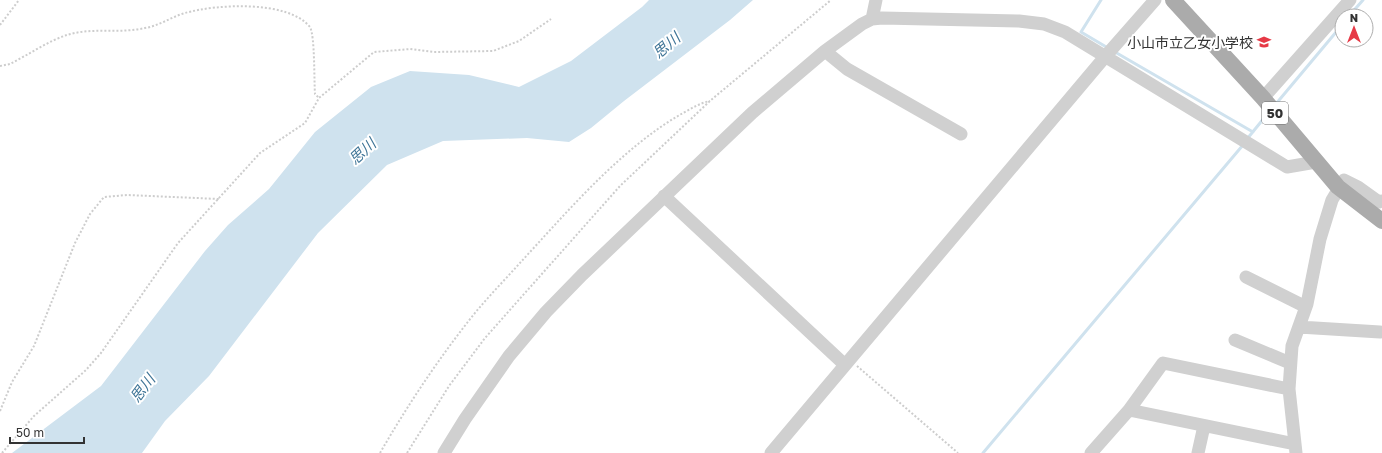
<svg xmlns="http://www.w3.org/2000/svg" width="1382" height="453" viewBox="0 0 1382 453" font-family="'Golos Text','Noto Sans JP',sans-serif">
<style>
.water{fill:#cfe2ee}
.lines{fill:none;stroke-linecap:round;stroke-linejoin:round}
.stream{stroke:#cfe2ee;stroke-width:3}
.path{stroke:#cdcdcd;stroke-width:2;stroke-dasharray:2 2;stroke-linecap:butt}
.minor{stroke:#d0d0d0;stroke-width:13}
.major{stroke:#ababab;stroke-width:16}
.labels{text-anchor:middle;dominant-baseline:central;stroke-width:4;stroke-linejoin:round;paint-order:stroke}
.shield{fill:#fff;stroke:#707070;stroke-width:1}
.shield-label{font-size:13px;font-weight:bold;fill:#333}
.poi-label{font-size:14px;fill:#333;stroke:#fff;text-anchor:end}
.water-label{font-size:15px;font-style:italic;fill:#3f7597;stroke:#fff}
</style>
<rect width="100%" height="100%" fill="#fff"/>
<!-- water -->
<path class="water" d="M649 0H753L730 20 624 101 591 128 569 142 527 138 443 141 387 165 318 233 209 376 165 421 142 453H12L101 386 205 251 228 225 269 189 315 132 371 87 410 71 469 75 519 87 571 61 642 7Z"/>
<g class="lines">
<!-- stream -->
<path class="stream" d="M1101 0 1081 32 1108 48
M1349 16 1363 0
M1115 52 1253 132
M1275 105 1342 25
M1247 139 1269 112
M983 453 1243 145"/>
<!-- path -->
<path class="path" d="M0 25 19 0
M0 66 10 64C28 55 48 41 67 35 92 27 120 34 145 28 159 26 171 17 185 13 217 4 288 0 310 27 315 36 314 81 315 94L319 98
M857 366 958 453
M0 411 12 382 34 346 75 243 90 214 104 197 127 195 219 199
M2 453 34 416 86 370 101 353 178 243 260 153 305 123 319 98 374 52 410 49 434 52 493 51 519 41 551 19
M380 453C406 408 435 364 467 323 483 302 502 283 519 264 567 212 621 148 683 113 692 108 700 103 710 101
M407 453 449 386 485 338 620 186 711 100 831 0"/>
<!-- minor -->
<path class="minor" d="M872 19 876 0
M825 51 847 69 961 134
M1263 98 1350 0
M664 196 845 365
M1246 277 1306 307
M1299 327 1380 332
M1235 340 1290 363
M1129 410 1295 444
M444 453 465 419 509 356 546 312 582 275 752 113 825 51 862 24 872 19 882 18 1019 21 1044 24 1065 32 1287 167 1316 162
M771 453 1104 58 1155 0
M1091 453 1129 410 1163 363 1289 389
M1198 453 1204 426
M1296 453 1289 389 1292 346 1307 304 1320 239 1332 200 1344 180 1358 187 1379 202 1382 201"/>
<!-- major -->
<path class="major" d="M1173 0 1263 98 1338 187 1382 221"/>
</g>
<!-- icons -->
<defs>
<symbol id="school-bare" viewBox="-9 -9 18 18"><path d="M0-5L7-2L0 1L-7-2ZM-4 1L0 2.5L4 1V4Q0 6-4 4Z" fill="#e63946" stroke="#fff" stroke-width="2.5" paint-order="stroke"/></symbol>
</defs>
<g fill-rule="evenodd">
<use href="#school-bare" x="1254" y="32" width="20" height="20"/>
</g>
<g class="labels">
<!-- shield labels -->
<rect class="shield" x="1262" y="102" width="26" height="22" rx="3"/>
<g class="shield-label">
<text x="1275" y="113">50</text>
</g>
<!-- poi labels -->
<g class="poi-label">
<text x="1253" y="42">小山市立乙女小学校</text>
</g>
<!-- water labels -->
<g class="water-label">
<text transform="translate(666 45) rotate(-41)">思川</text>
<text transform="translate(362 151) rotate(-43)">思川</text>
<text transform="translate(142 388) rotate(-53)">思川</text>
</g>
</g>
<!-- north arrow -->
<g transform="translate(1354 28)"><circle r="19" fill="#ffffff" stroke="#adadad"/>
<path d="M0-3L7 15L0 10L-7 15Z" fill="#e63946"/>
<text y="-6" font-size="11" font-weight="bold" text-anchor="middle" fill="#333333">N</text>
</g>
<!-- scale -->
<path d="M10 437v6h74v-6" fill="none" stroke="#333333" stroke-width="2"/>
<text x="16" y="437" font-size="12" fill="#333333" stroke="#ffffff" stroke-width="3" paint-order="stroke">50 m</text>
</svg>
